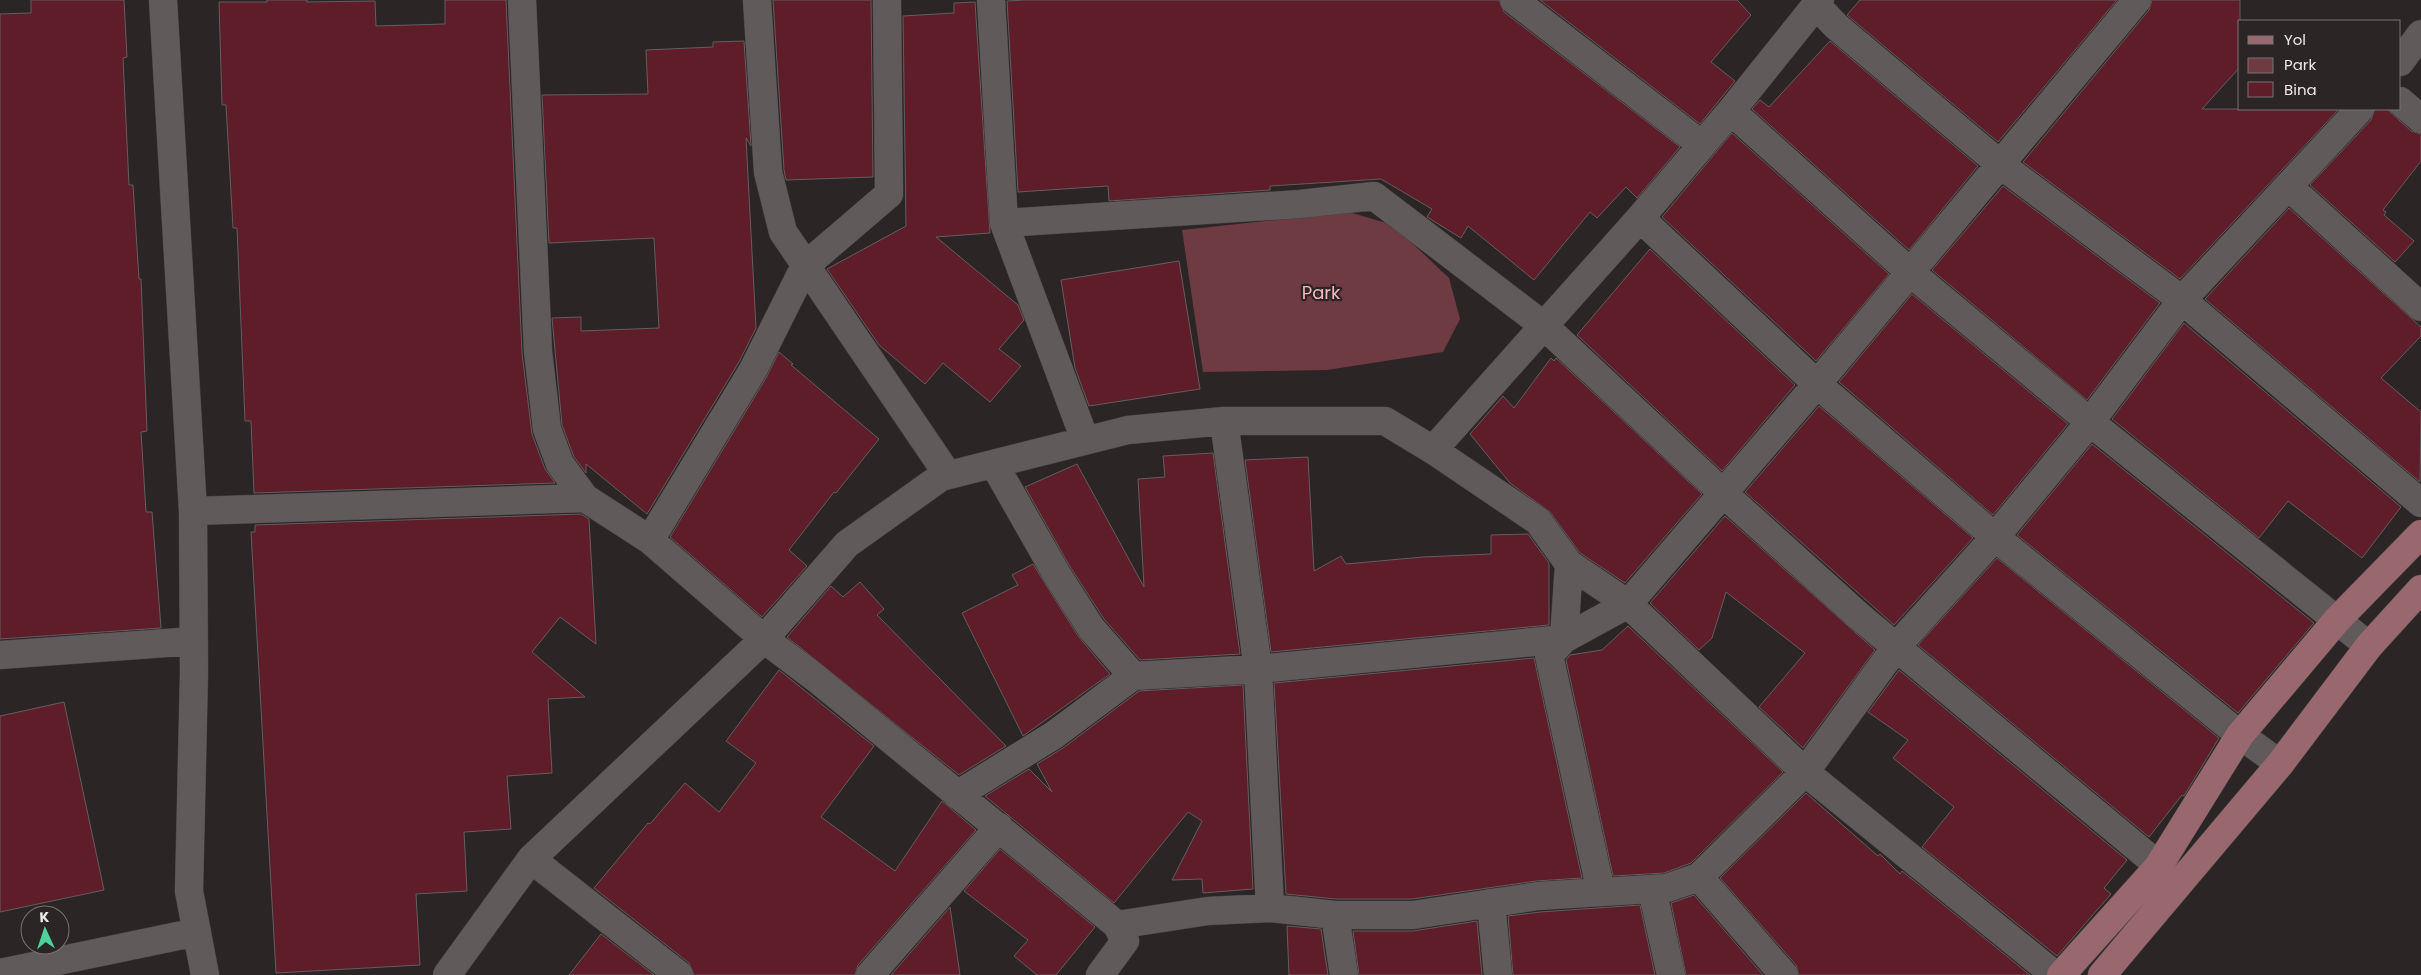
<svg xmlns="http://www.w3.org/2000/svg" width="2421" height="975" viewBox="0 0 2421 975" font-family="Poppins,sans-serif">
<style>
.green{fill:#6e3b42}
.building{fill:#5f1d2a;stroke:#645d5e}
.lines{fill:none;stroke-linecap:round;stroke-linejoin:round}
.minor-casing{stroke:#474343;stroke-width:29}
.major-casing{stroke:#474343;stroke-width:29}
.minor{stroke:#615a5b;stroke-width:28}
.major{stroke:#99686e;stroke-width:28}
.labels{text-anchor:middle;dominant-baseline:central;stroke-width:4.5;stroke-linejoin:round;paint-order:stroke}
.park-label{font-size:18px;fill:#f8b7be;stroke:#2b2525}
</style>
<rect width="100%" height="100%" fill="#2b2525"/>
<!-- green -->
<path class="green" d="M1349 212 1393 225 1449 278 1460 319 1443 352 1327 370 1203 372 1182 230Z"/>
<!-- building -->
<path class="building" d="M31 0H124L127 57 123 58 129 185H133L139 279H141L147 431 141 432 146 512H152L161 628 0 639V14L31 13Z
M267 0H307V2L375 1 376 26 445 24V0H506L522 353 532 434 545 469 555 483 254 493 251 421H245L237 228H233L226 105H222L219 2H267Z
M773 0H871L873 177 786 180 784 170Z
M1025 0H1499L1504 12 1680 147 1637 198 1626 187 1597 218 1590 212 1534 280 1468 226 1461 238 1427 217 1432 209 1381 179 1270 186V190L1109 201 1108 186 1018 192 1007 1Z
M1540 0H1737L1751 15 1711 62 1735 81 1700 124Z
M1860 0H2117L1998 142 1847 15Z
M2152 0H2240V67L2202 109H2339L2180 279 2023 162 2149 10Z
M975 2 990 233 936 237 1018 305 1024 320 999 349 1021 366 990 402 943 363 925 384 879 345 827 269 906 226 903 16 954 13V3Z
M744 41 751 146 746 138 756 328 739 362 647 514 586 464V473L574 457 562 425 552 318 581 317V331L659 328 654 238 549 243 542 95 648 94 646 50 713 47V42Z
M1830 41 1978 166 1909 250 1752 109 1760 100 1769 107Z
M2375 109H2387L2411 131 2421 134V161L2383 210 2386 212 2384 215 2414 241 2395 262 2310 185 2371 120Z
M1732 133 1889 274 1816 361 1662 217Z
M2003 186 2160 303 2087 400 1932 270Z
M2289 208 2421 327V336L2381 378 2421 412 2420 482 2205 299Z
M1650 249 1795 385 1722 471 1577 335Z
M1179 261 1200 389 1089 406 1075 368 1061 280Z
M1912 294 2068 424 1993 515 1839 382Z
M2184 323 2401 507 2362 558 2288 501 2259 538 2112 419Z
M779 352 793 364 791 365 879 439 836 493 834 492 789 550 807 566 762 617 670 537 766 378Z
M1551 358 1554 361 1556 358 1702 494 1625 583 1580 553 1550 512 1510 483 1470 434 1503 396 1514 408Z
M1819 406 1973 538 1894 625 1745 492Z
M2092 444 2314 623 2238 713 2017 535Z
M1213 453 1240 654 1140 660 1104 619 1069 565 1025 487 1077 464 1144 587 1138 479 1165 477 1163 456Z
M1308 457 1314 571 1341 556 1346 564 1423 557 1491 554V535L1528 534 1549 563V625L1271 652 1245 460Z
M581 514 589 519 596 644 560 617 532 652 585 697 548 699 552 773 507 776 511 829 464 832 467 891 416 894 420 965 276 973 251 532H255V525Z
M1725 516 1875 650 1803 748 1759 707 1805 653 1726 592 1712 638 1699 650 1650 603Z
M1997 558 2219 738 2184 796 2182 795 2149 837 1918 645Z
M1033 564 1078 636 1110 674 1023 736 962 613 1018 585 1012 575Z
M860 582 884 609 877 615 1006 746 959 775 787 637 831 586 843 597Z
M1628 626 1783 772 1691 863 1664 873 1613 876 1566 660 1570 655 1602 650Z
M1534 658 1582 878 1536 881 1412 899H1336L1286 894 1274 683Z
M779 670 874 746 821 817 895 871 942 801 976 830 858 965 855 975H694L689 963 594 888 648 823 650 824 685 783 719 812 756 763 726 741Z
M1899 670 2127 860 2104 888 2111 894 2057 956 1922 847 1954 807 1893 758 1908 740 1868 712Z
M1243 685 1253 889 1203 893 1202 879 1172 880 1202 821 1188 812 1114 903 985 796 1029 769 1052 792 1037 764 1063 748 1139 691Z
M64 702 104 890 0 912V716Z
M1806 793 1878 856 1880 854 1900 874 1902 871 2030 975H1799L1796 965 1720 878Z
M1000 849 1095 927 1056 975H1037L1014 956 1028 940 964 891Z
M1694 895 1763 975H1686L1671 903Z
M1640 905 1655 975H1513L1508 916 1540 912Z
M950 907 960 975H891Z
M1477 921 1482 975H1359L1353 931H1413Z
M1287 926 1321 929 1328 975H1289Z
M601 934 654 975H569Z"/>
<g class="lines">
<defs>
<path id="minor" d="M163 0 193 511 194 673 189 891 205 975
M522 0 538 351 547 429 560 464 585 498 650 540 764 639 817 679 1117 925
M757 0 768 172 783 232 948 475
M991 0 1004 223 1085 440
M1514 0 1702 145
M1816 5 1836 26 2001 165 2182 300 2421 503
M2400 62 2421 34
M2400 101 2421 119
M1731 111 1911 273 2090 422 2369 646
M2288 186 2421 307
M1640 218 1817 384 1995 537 2240 735 2280 764
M1004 223 1300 204 1374 196 1543 325 1724 494 1860 617 2176 880
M1224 421 1258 669 1270 908
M1433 450 1640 218 1731 111 1820 0
M994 464 1056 573 1091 628 1133 676
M193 511 585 498
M650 540 753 370 805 266 889 194 887 0
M1569 564 1564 639 1549 655 1601 892
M0 655 194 641
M957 795 1054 735 1133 676 1258 669 1564 639 1628 604 1817 384 2137 0
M531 859 679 975
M1699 877 1784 975
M1652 889 1671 975
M1491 903 1498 975
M1335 915 1344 975
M0 973 197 932
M447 975 531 859 764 639 847 544 941 477 1128 430 1224 421H1385L1433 450 1538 521 1569 564 1628 604 1805 772 2055 975
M870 975 999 827
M1100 975 1125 941 1117 925 1208 911 1270 908 1335 915H1413L1538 896 1667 888 1699 877 1805 772 1896 647 1995 537 2090 422 2182 300 2360 109"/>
<path id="major" d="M2061 975 2158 867 2240 735 2337 620 2421 534
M2102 975 2280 764 2369 646 2421 589"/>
</defs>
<!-- minor casing -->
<use href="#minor" class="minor-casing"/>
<!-- major casing -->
<use href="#major" class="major-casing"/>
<!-- minor -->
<use href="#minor" class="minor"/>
<!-- major -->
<use href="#major" class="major"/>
</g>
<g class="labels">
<!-- park labels -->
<g class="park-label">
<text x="1321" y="292">Park</text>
</g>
</g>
<!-- legend -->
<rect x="2238" y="20" width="162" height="90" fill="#2b2525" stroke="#797373"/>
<rect x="2248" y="36" width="25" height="8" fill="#99686e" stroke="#797373"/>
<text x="2284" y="45" font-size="15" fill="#ede9e9">Yol</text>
<rect x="2248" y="58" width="25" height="15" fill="#6e3b42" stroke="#797373"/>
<text x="2284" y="70" font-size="15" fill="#ede9e9">Park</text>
<rect x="2248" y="82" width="25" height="15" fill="#5f1d2a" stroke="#797373"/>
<text x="2284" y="95" font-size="15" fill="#ede9e9">Bina</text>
<!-- north arrow -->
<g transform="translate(45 930) rotate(357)"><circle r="24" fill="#2b2525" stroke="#797373"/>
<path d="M0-4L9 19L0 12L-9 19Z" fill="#4dd39a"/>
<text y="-8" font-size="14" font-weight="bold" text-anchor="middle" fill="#ede9e9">K</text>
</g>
</svg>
